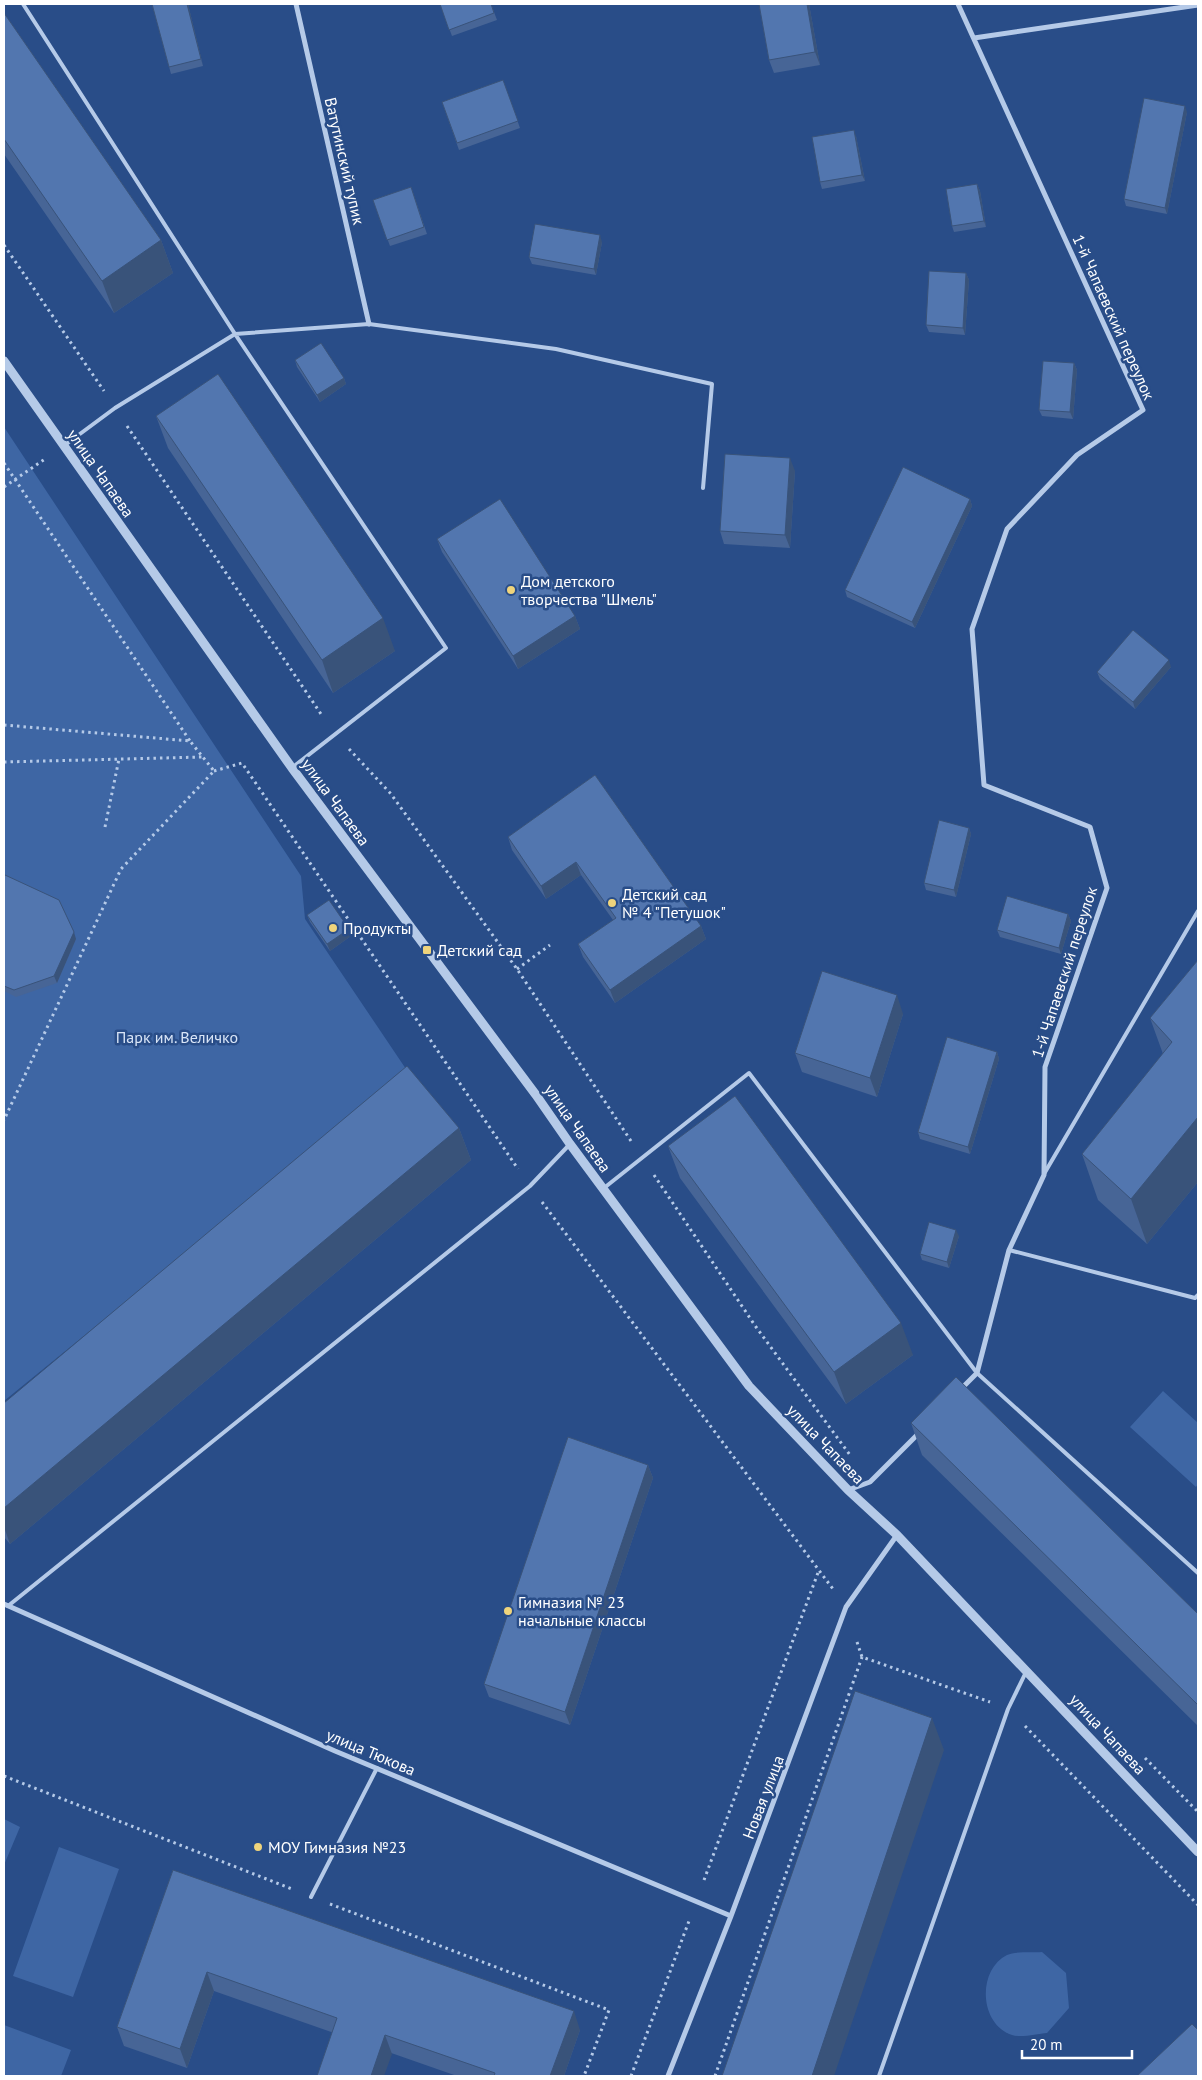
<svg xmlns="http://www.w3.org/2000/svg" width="1202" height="2080" viewBox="0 0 1202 2080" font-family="'PT Sans',sans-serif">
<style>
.green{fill:#3e66a4}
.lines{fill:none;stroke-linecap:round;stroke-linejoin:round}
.path{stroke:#b5cae8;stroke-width:3;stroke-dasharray:2.5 4;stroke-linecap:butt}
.service{stroke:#b5cae8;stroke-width:4}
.minor{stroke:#b5cae8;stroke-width:5}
.tertiary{stroke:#b5cae8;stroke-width:9}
.wall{fill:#476596}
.shaded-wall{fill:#39537a}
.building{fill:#5276af;stroke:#39537a}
.poi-dot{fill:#efd47c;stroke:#294d88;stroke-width:2}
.labels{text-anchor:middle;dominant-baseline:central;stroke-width:5;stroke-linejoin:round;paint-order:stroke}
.street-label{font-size:16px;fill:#fff;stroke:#294d88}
.poi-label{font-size:16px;fill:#fff;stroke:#294d88;text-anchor:start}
.park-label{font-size:16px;fill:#d9e5f7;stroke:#294d88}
</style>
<rect width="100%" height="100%" fill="#294d88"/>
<!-- green -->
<path class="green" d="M4 427 301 876 305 919 408 1072 4 1401Z
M1163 1391 1198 1423V1484L1196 1487 1130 1427Z
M4 1819 20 1827 4 1865Z
M59 1847 119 1869 73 1997 13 1976Z
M1042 1952 1066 1973 1069 2008 1047 2033C1037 2034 1021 2038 1012 2035 979 2024 977 1970 1007 1955 1016 1951 1032 1953 1042 1952Z
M4 2025 71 2050 61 2076H4Z"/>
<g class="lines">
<!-- path -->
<path class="path" d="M4 245 104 391
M127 426 323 717
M4 463 190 741
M4 487 45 459
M4 725 190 741 214 771 121 869 4 1120
M349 749 391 794 517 969 631 1141
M4 762 203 757
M214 771 242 763 518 1169
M105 827 119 759
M517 969 550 945
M654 1175 756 1327 850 1455
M542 1202 833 1589
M857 1642 862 1657 990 1702
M1025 1726 1198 1905
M1145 1758 1198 1812
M4 1776 292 1889
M704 1880 819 1570
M330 1904 609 2010 584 2076
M631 2076 689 1921
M715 2076 862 1657"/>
<!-- service -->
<path class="service" d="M23 4 235 334 446 648 293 767
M65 445 115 408 235 334 369 324 556 349 712 384 703 488
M1044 1174 1198 911
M604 1188 749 1073 977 1373 1198 1573
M1009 1250 1195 1298 1198 1295
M8 1606 530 1186 570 1144
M311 1897 377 1768
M879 2076 1008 1709 1026 1672"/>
<!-- minor -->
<path class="minor" d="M296 4 369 324
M958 4 1143 410 1077 455 1007 529 972 629 984 785 1090 827 1107 888 1045 1067 1044 1175 1009 1250 977 1373 961 1389
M974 38 1198 5
M848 1490 870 1482 919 1433
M4 1604 335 1751 731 1916
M668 2076 731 1916 846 1607 897 1535"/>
<!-- tertiary -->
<path class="tertiary" d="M4 361 292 768 536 1095 570 1144 749 1386 848 1490 897 1535 1198 1852"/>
</g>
<!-- wall -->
<path class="wall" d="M152 4H188L203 66 171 74Z
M440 4H491L497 20 452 36Z
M759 4H809L820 65 774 73 769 60Z
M4 13 161 240 173 273 114 313 4 154Z
M503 80 520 128 459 150 442 102Z
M1187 112 1167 214 1126 206 1124 199Z
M856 136 865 181 822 189 820 182Z
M977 184 980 191 986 227 954 232 952 226Z
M411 187 427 234 390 246 373 200Z
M602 242 596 275 532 264 529 257Z
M966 273 969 280 965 335 929 332 926 325Z
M295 360 344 378 346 384 320 402 297 367Z
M1074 363 1077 370 1073 419 1042 416 1039 410Z
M156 416 395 651 333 693 168 448Z
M795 471 790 548 724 544 720 531Z
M970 499 972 506 915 628 847 597 845 590Z
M437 539 575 616 580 629 518 669 442 552Z
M1171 667 1135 709 1100 679 1097 672Z
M595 775 701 926 706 939 615 1003 583 957 578 944 613 920 581 875 546 899 512 850 508 837Z
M969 828 971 834 956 897 926 890 924 883Z
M4 876 76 939 57 983 16 997 4 991Z
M1068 914 1071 921 1061 954 1000 937 997 930Z
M307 915 349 929 351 936 330 951 310 922Z
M1198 960V1182L1147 1244 1098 1200 1082 1154 1163 1054 1150 1018Z
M903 1014 877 1097 802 1072 795 1053Z
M997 1052 999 1059 970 1154 920 1139 918 1132Z
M459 1128 471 1160 10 1544 4 1537V1403Z
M668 1146 913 1355 846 1404 680 1178Z
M959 1236 949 1268 922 1260 920 1254Z
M911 1423 1198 1614V1726L922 1455Z
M648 1465 653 1478 570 1725 489 1697 484 1684Z
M173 1870 580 2030 564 2076H457L214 1991 187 2068 124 2046 117 2027Z"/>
<!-- shaded-wall -->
<path class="shaded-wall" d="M187 4H188L203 66 201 59Z
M807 4H809L820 65 815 52Z
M1185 106 1187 112 1167 214 1165 208Z
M854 130 856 136 865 181 862 175Z
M977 184 980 191 986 227 984 221Z
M600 235 602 242 596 275 594 269Z
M161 240 173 273 114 313 102 281Z
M966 273 969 280 965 335 963 328Z
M1074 363 1077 370 1073 419 1070 412Z
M344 378 346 384 320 402 317 395Z
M790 458 795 471 790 548 785 535Z
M970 499 972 506 915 628 912 622Z
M575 616 580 629 518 669 513 656Z
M383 618 395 651 333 693 322 660Z
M1169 660 1171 667 1135 709 1133 702Z
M969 828 971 834 956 897 954 890Z
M576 862 581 875 546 899 541 886Z
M1068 914 1071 921 1061 954 1059 948Z
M701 926 706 939 615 1003 610 990Z
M349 929 351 936 330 951 327 944Z
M74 932 76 939 57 983 54 976Z
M897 995 903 1014 877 1097 870 1078Z
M997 1052 999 1059 970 1154 968 1147Z
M1198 1117V1182L1147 1244 1131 1199Z
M459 1128 471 1160 10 1544 4 1527V1508Z
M956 1230 959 1236 949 1268 947 1262Z
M901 1323 913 1355 846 1404 834 1372Z
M648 1465 653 1478 570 1725 565 1712Z
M932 1718 944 1750 834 2076H812Z
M207 1972 214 1991 187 2068 180 2049Z
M574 2011 580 2030 564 2076H550Z
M385 2035 392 2054 384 2076H371Z"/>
<!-- building -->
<path class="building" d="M152 4H187L201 59 169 67Z
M440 4H491L494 13 449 30Z
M759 4H807L815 52 769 60Z
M4 13 161 240 102 281 4 139Z
M503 80 518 121 457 143 442 102Z
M1144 98 1185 106 1165 208 1124 199Z
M854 130 862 175 820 182 812 137Z
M977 184 984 221 952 226 946 189Z
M411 187 424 227 387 240 373 200Z
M535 224 600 235 594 269 529 257Z
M929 271 966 273 963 328 926 325Z
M321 343 344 378 317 395 295 360Z
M1043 361 1074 363 1070 412 1039 410Z
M218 374 383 618 322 660 156 416Z
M725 454 790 458 785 535 720 531Z
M903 467 970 499 912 622 845 590Z
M500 499 575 616 513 656 437 539Z
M1133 630 1169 660 1133 702 1097 672Z
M595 775 701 926 610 990 578 944 616 918 576 862 541 886 508 837Z
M939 820 969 828 954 890 924 883Z
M5 875 59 900 74 932 54 976 14 990 4 986V876Z
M1007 896 1068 914 1059 948 997 930Z
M329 900 349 929 327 944 307 915Z
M1198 960V1117L1131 1199 1082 1154 1172 1042 1150 1018Z
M822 971 897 995 870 1078 795 1053Z
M947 1037 997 1052 968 1147 918 1132Z
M407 1066 459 1128 4 1508V1403Z
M735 1096 901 1323 834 1372 668 1146Z
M929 1222 956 1230 947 1262 920 1254Z
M956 1377 1198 1614V1705L911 1423Z
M568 1437 648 1465 565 1712 484 1684Z
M855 1691 932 1718 812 2076H722Z
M173 1870 574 2011 550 2076H494L495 2073 385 2035 371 2076H317L337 2018 207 1972 180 2049 117 2027Z
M1192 2024 1198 2030V2076H1137Z"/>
<!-- markers -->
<g class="poi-dot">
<circle cx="511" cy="590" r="5"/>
<circle cx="612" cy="903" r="5"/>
<circle cx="333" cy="928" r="5"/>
<rect x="422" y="945" width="10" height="10" rx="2.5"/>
<circle cx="508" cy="1611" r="5"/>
<circle cx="258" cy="1847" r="5"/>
</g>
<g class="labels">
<!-- street labels -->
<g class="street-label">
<text transform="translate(345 161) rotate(77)">Ватутинский тупик</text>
<text transform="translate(1114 317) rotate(66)">1-й Чапаевский переулок</text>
<text transform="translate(101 473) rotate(55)">улица Чапаева</text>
<text transform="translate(336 802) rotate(54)">улица Чапаева</text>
<text transform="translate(1064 972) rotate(-72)">1-й Чапаевский переулок</text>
<text transform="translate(578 1128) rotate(55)">улица Чапаева</text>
<text transform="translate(826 1444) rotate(46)">улица Чапаева</text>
<text transform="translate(1108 1734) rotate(47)">улица Чапаева</text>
<text transform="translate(371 1752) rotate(23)">улица Тюкова</text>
<text transform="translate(763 1797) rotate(-69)">Новая улица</text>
</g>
<!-- poi labels -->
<g class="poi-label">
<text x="521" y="581">Дом детского<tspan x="521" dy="18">творчества "Шмель"</tspan></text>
<text x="622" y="894">Детский сад<tspan x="622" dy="18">№ 4 "Петушок"</tspan></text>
<text x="343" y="928">Продукты</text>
<text x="437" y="950">Детский сад</text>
<text x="518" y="1602">Гимназия № 23<tspan x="518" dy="18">начальные классы</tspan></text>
<text x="268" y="1847">МОУ Гимназия №23</text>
</g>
<!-- park labels -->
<g class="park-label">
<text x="177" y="1037">Парк им. Величко</text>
</g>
</g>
<!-- border -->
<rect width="1202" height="2080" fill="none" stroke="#ffffff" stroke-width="10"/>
<!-- scale -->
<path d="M1022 2050v8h110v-8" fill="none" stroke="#ffffff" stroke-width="2.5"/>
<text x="1030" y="2050" font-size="15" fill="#ffffff" stroke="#294d88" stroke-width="4" paint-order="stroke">20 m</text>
</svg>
